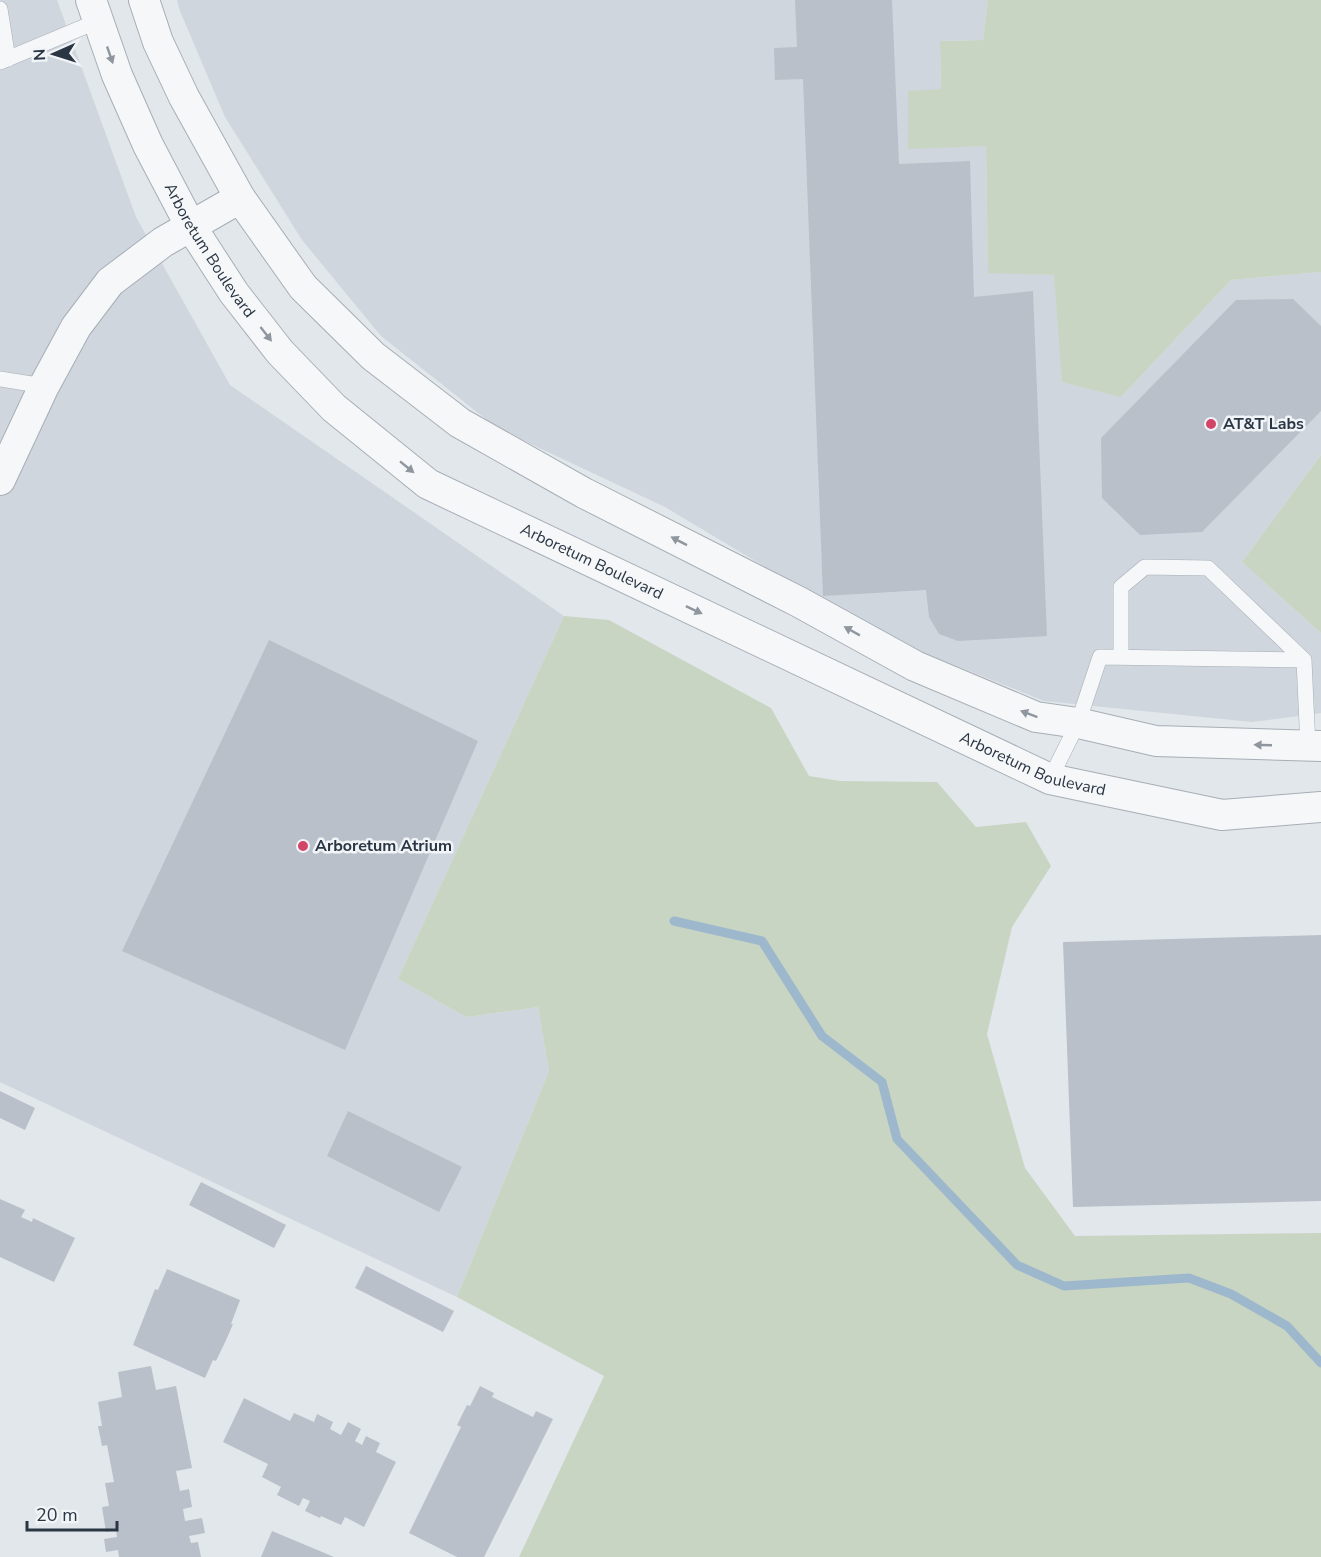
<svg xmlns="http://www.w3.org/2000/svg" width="1321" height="1557" viewBox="0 0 1321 1557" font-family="'Nunito Sans',sans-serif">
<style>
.built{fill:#d0d6dd}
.green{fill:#c9d5c3}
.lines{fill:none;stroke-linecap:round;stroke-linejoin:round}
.stream{stroke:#9db8cc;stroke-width:9}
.building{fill:#b9c0c9}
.lane-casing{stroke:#a7aeb6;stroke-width:16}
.street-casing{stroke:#a7aeb6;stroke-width:32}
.lane{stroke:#f5f7f9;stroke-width:15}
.street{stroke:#f5f7f9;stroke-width:30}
.oneway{fill:#90969e}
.poi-dot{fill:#d34567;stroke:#f2f5f8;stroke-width:2}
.labels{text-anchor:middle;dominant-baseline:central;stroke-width:5;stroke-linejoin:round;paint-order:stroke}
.street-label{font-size:16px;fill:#2a3644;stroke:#f2f5f8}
.poi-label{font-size:16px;font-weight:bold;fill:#2a3644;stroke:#f2f5f8;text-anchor:start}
</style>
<rect width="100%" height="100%" fill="#e2e7eb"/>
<!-- built -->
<path class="built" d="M0 0H57L136 217 230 385 564 616 398 979 466 1017 538 1007 549 1071 457 1297 0 1082Z
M177 0H988L983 40 940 41 941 89 908 148 986 146 988 272 1054 275 1121 397 1231 280 1321 272V455L1242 562 1321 633V713L1252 722 1044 701 877 634 665 507 497 428 381 336 302 240 225 117 180 11Z"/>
<!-- green -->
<path class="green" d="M988 0H1321V272L1231 280 1121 397 1062 382 1054 275 988 273 986 146 908 149V91L941 89 940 41 983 40Z
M1321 455V633L1242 562Z
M564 616 609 620 771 708 809 776 840 781 937 782 976 827 1026 822 1051 866 1012 927 987 1034 1025 1168 1075 1236 1321 1233V1557H519L604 1376 457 1297 549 1071 538 1007 466 1017 398 979Z"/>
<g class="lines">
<!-- stream -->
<path class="stream" d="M674 921 762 941 822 1036 882 1082 897 1139 1017 1265 1064 1286 1189 1278 1231 1294 1287 1326 1321 1363"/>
</g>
<!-- building -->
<path class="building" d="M795 0H892L899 164 970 161 974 297 1033 291 1047 636 958 641 939 634 929 617 926 590 823 596 803 79 775 80 774 48 797 47Z
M1293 299 1321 326V411L1202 532 1140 535 1102 498 1101 438 1236 300Z
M269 640 478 741 345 1050 122 951Z
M1321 935V1201L1073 1207 1063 942Z
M0 1091 35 1108 25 1130 0 1118Z
M348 1111 462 1167 439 1212 327 1156Z
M201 1182 286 1225 274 1248 189 1205Z
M0 1199 25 1210 21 1217 32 1222 33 1218 75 1238 54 1282 0 1257Z
M366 1266 454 1311 443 1332 355 1288Z
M167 1269 240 1300 231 1324H233L227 1338 216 1361 213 1360 205 1378 133 1345 155 1289 158 1290Z
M151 1366 156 1390 176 1386 192 1468 176 1471 180 1491 189 1489 192 1507 183 1509 185 1521 202 1518 205 1533 189 1536 191 1543 198 1542 201 1557H119L118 1550 106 1552 104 1539 117 1537 116 1530 106 1532 102 1507 109 1506 105 1483 114 1482 107 1445 102 1446 98 1426H102L98 1402 122 1397 118 1372Z
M480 1386 494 1393 492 1397 533 1417 536 1411 553 1419 484 1557H457L409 1533 461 1427 457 1425 467 1405 470 1406Z
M244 1398 290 1421 294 1413 314 1422 317 1414 333 1422 330 1429 341 1435 348 1422 361 1429 355 1441 362 1445 366 1436 380 1443 376 1452 396 1462 364 1527 345 1517 341 1525 321 1516 320 1518 305 1511 310 1501 303 1498 299 1506 277 1495 281 1487 262 1477 268 1464 223 1442Z
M272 1531 334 1557H261Z"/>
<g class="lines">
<defs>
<path id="lane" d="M0 9 8 59
M0 62 98 21
M0 379 44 386
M1121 657V587L1145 567 1208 568 1304 660
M1050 779 1078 723 1100 657 1304 660 1308 747"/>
<g id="street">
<path id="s1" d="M91 0 117 75 148 145 190 225 234 293 280 352 334 408 428 484 1050 779 1222 815 1321 807"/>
<path d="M144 0 158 42 184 97 240 198 303 287 373 356 460 423 584 493 799 602 915 666 1036 717 1078 723 1156 741 1321 746"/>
<path d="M0 480 44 386 76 327 110 282 163 242 240 198"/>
</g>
</defs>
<!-- lane casing -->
<use href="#lane" class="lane-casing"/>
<!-- street casing -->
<use href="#street" class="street-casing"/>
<!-- lane -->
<use href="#lane" class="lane"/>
<!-- street -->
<use href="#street" class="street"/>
</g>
<!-- one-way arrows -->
<defs><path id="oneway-solid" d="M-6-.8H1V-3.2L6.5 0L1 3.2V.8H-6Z" transform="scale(1.5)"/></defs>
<g class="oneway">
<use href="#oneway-solid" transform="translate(110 55) rotate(71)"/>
<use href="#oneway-solid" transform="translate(266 334) rotate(52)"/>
<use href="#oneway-solid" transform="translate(407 467) rotate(39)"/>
<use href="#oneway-solid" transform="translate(679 541) rotate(-153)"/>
<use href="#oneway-solid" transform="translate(694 610) rotate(25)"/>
<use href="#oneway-solid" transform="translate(852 631) rotate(-151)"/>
<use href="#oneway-solid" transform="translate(1029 714) rotate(-159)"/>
<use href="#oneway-solid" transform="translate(1263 745) rotate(-178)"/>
</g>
<!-- markers -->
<g class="poi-dot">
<circle cx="1211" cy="424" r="6"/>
<circle cx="303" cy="846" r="6"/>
</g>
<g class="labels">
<!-- street labels -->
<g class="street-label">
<text stroke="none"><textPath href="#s1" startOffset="278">Arboretum Boulevard</textPath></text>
<text stroke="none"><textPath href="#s1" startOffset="782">Arboretum Boulevard</textPath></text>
<text stroke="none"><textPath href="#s1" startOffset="1268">Arboretum Boulevard</textPath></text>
</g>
<!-- poi labels -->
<g class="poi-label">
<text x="1223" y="424">AT&amp;T Labs</text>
<text x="315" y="846">Arboretum Atrium</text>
</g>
</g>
<!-- north arrow -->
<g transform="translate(54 54) rotate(267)" stroke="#f2f5f8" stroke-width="4.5" paint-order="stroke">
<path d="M0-4.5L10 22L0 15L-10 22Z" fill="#2a3644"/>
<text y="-9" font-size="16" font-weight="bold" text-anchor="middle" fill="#2a3644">N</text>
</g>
<!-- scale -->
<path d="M27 1521v9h90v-9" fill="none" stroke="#2a3644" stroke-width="3"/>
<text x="36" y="1521" font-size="18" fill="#2a3644" stroke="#f2f5f8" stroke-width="4.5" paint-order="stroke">20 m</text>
</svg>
